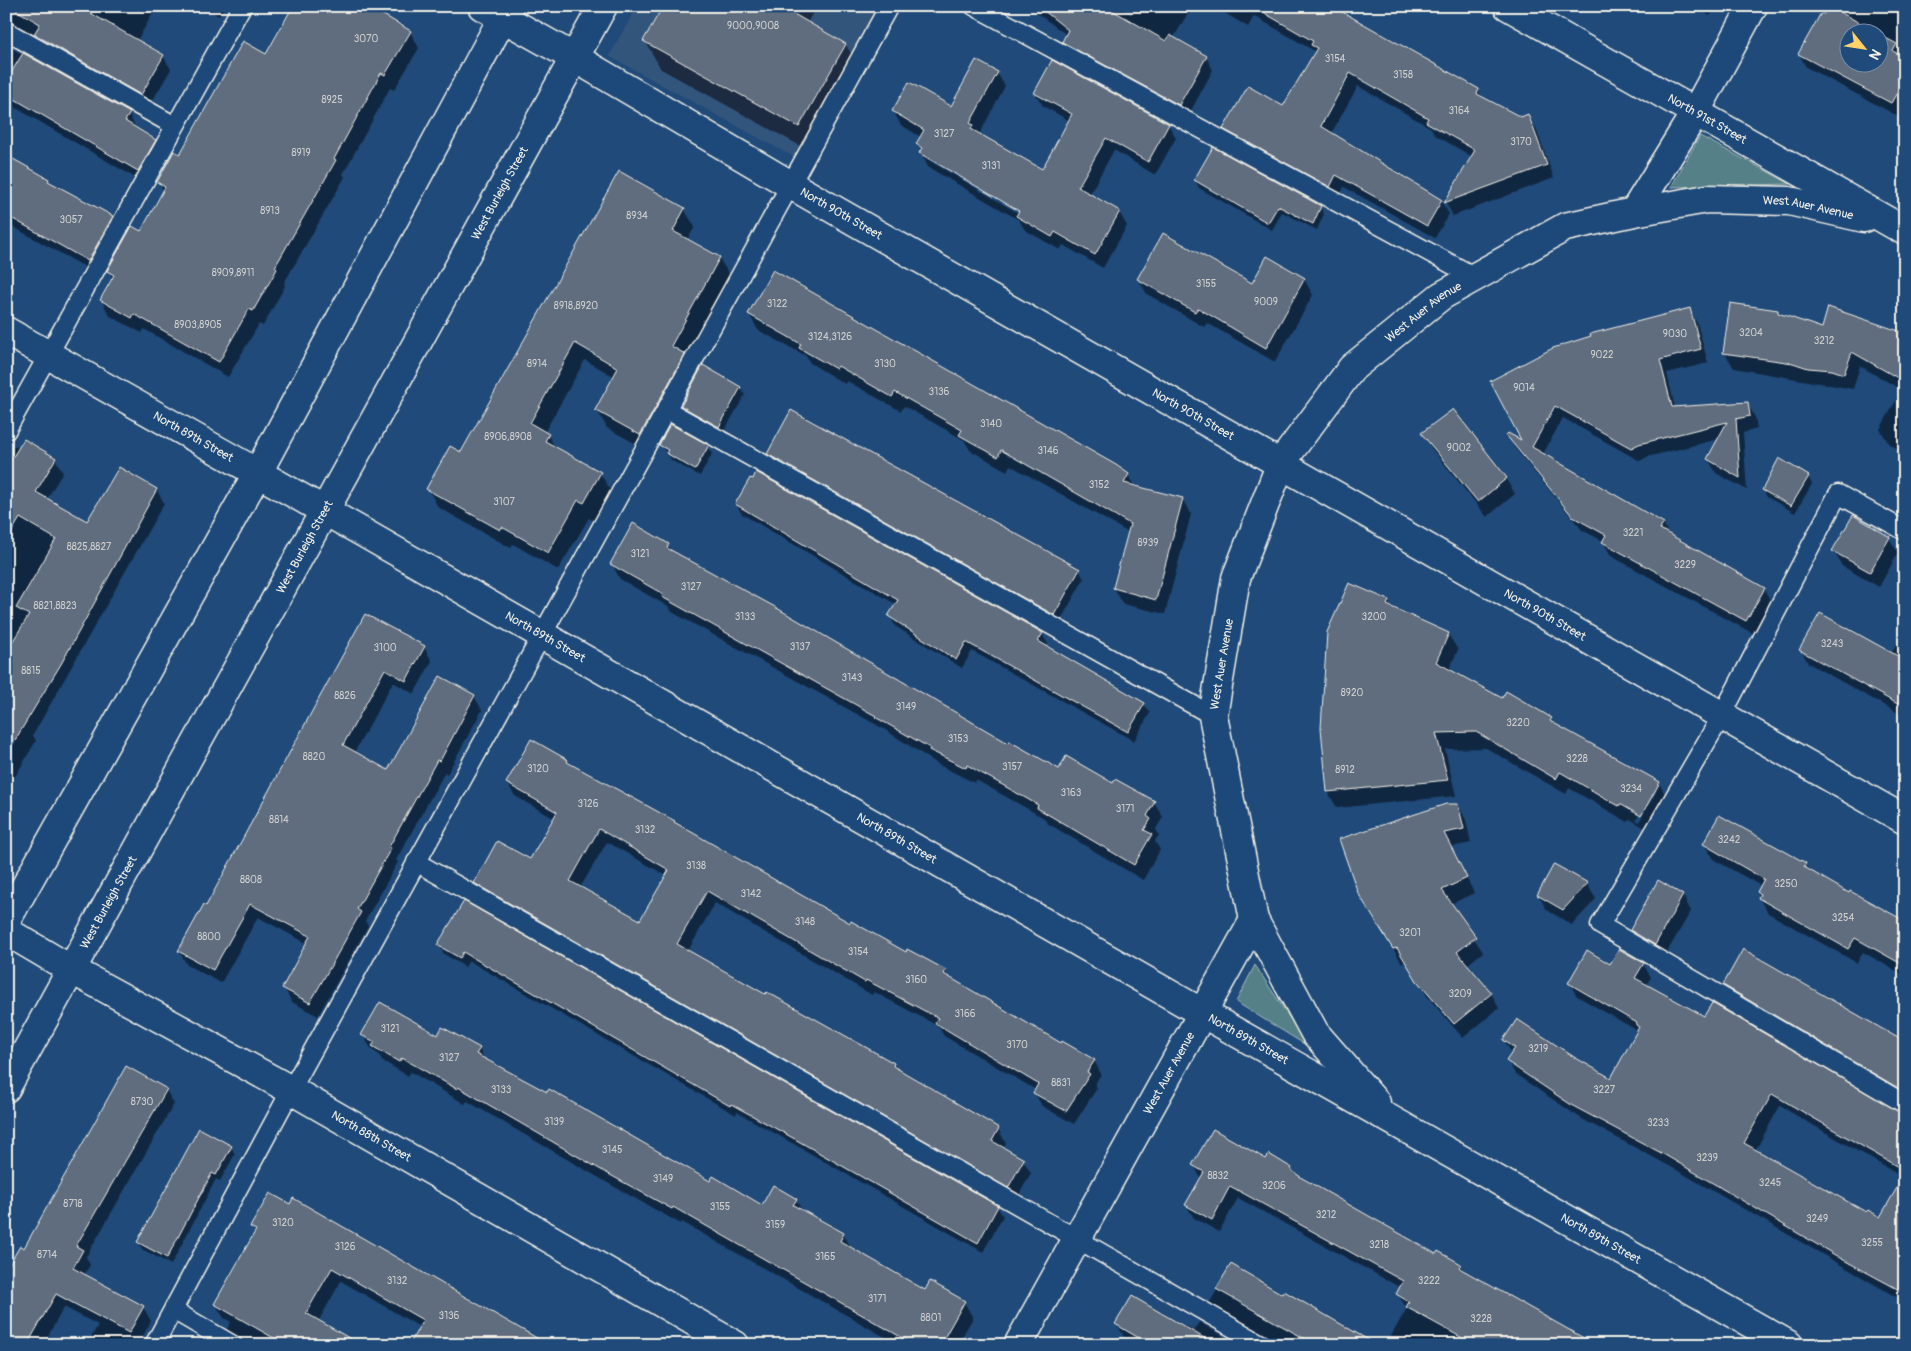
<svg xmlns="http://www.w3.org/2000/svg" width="1911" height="1351" viewBox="0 0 1911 1351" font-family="Pangolin,sans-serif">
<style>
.built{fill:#32547c}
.green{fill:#568087;stroke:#a5b8b8}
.shadow{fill:#0007;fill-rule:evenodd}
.building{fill:#606d7f;stroke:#f4f1e8;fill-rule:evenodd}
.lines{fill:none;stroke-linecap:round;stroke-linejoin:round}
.lane-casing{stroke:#f4f1e8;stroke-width:21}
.street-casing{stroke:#f4f1e8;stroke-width:31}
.secondary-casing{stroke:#f4f1e8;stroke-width:31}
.lane{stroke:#1f4a7a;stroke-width:18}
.street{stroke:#1f4a7a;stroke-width:28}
.secondary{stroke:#1f4a7a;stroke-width:28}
.labels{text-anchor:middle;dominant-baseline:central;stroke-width:5;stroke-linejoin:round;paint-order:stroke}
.number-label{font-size:10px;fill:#cfd0ce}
.street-label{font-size:12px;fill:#f4f1e8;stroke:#1f4a7a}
</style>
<rect width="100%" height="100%" fill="#1f4a7a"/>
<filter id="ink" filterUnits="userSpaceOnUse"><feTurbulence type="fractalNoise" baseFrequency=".02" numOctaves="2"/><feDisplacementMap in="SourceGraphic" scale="10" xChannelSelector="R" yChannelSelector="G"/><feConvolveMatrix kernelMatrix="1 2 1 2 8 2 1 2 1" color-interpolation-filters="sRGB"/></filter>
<g filter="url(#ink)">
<!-- built -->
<path class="built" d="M637 6H895L808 165 609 56Z"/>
<!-- green -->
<path class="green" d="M1700 136 1791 184 1671 187Z
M1255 965 1309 1047 1236 1002Z"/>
<!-- shadow -->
<path class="shadow" d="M6 6H157L137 41 163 56 171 69 149 107 6 38Z
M185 6H200L191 10Z
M201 6H225L219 16Z
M664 6H817L807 23 846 45 862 72 815 154 661 69 645 41Z
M1027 6H1116L1131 14 1135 6H1192L1173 39 1206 57 1213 70 1187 118 1071 55 1064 42 1067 35Z
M1213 6H1328L1478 90 1483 99 1521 119 1528 116 1536 129 1554 178 1453 216 1446 203 1473 157 1435 135 1431 128 1358 86 1331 134 1441 201 1449 214 1435 238 1344 187 1338 199 1232 142 1225 129 1284 108 1316 52 1254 16 1248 27Z
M1694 6H1715L1710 16Z
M1843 6H1905V120L1806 67 1799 54 1839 13ZM1848 32H1878V62H1848Z
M410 32 419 48 394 90 390 88 343 174 345 177 284 283 285 286 263 326 259 324 228 377 144 329 142 333 110 316 101 300 113 279 109 271 141 233 164 191 158 182 266 55Z
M6 45 129 114 136 129 155 141 163 154 146 184 6 102Z
M997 73 1005 86 979 135 1042 171 1070 121 1043 106 1035 93 1168 124 1176 138 1155 175 1114 150 1089 195 1119 212 1127 226 1103 268 1063 245 1060 250 1025 230 1019 220 928 167 917 144 921 137 901 125 893 111 951 108ZM927 156 1025 213 1023 216 927 159Z
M6 156 48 180 50 184 112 217 120 231 96 273 6 223Z
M1195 180 1320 207 1324 214 1317 230 1282 212 1272 230 1199 188Z
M684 209 695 227 687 240 719 258 730 276 685 356 694 373 651 452 607 428 597 410 615 377 585 360 544 433 548 435 556 449 600 473 611 491 594 521 589 518 558 570 513 544 511 548 438 507 428 489Z
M1267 258 1304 279 1313 295 1275 362 1207 323 1204 327 1147 294 1138 279 1252 284Z
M1689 309 1697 323 1708 363 1667 373 1675 408 1747 403 1755 417 1757 429 1743 433 1747 490 1716 473 1708 459 1719 439 1647 457 1640 461 1563 418 1543 454 1663 524 1670 536 1764 589 1771 602 1754 634 1611 556 1603 541 1582 530 1515 448 1507 435 1524 444 1491 381Z
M1777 311 1780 315 1822 329H1889L1891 327 1905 335V453L1889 444 1880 429 1902 390 1860 366 1853 389 1734 368 1725 353Z
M749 314 1128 475 1135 487 1182 499 1191 514 1165 614 1123 604 1114 588 1129 533 1010 465 1007 471 970 450 964 440 904 406 901 411 847 381 845 384 810 363 806 356 758 330Z
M740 388 745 395 723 433 686 413 682 406Z
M1423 434 1506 479 1515 494 1487 517 1432 449Z
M6 444 55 459 63 472 47 499 88 523 119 469 157 490 164 503 33 735 36 741 6 792Z
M661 445 708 446 712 454 700 476 672 461Z
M768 454 1079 570 1084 579 1059 623 773 463Z
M1808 477 1812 484 1795 513 1767 497 1763 490Z
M736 504 1042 634 1048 644 1046 647 1144 704 1150 713 1134 741 972 651 962 668 895 626 890 616 897 605 742 514Z
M1889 538 1898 553 1879 587 1842 566 1834 551Z
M668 545 673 553 1009 745 1059 771 1114 784 1154 802 1163 817 1156 829 1159 835 1155 841 1160 850 1143 880 1047 823 1044 818 976 780 975 783 939 765 884 729 672 612 669 607 620 579 612 564Z
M1388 601 1392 608 1448 634 1458 650 1449 670 1502 700 1551 718 1555 725 1659 783 1668 800 1650 831 1630 819 1628 822 1569 788 1566 794 1486 748 1445 749 1456 796 1337 808 1328 792 1323 728ZM1654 790H1657L1639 822 1636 820Z
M365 616 424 647 432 661 414 694 393 682 354 753 388 771 474 696 482 710 447 774 445 772 396 860 398 862 365 921 368 926 318 1016 292 1002 284 988 308 944 258 917 221 983 187 965 179 951 207 907Z
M1897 643 1905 648V717L1808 663 1801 650 1891 654Z
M568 761 570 765 674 821 676 825 851 924 906 954 945 971 950 980 1061 1045 1094 1060 1101 1074 1095 1084 1097 1088 1074 1124 1042 1106 1034 1092 1036 1090 944 1036 938 1026 874 992 872 995 715 903 688 951 766 996 894 1064 897 1069 998 1129 1006 1143 1003 1148 1023 1160 1031 1173 1016 1200 483 896 475 883 530 861 555 819 515 796 507 783ZM607 842 667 876 641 922 580 888Z
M1458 805 1466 820 1471 843 1451 847 1474 893 1451 904 1483 952 1467 965 1491 993 1499 1008 1463 1038 1427 996 1406 961 1402 963 1368 908Z
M1704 844 1805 864 1809 871 1905 922V976L1863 952 1857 963 1768 913 1759 898 1758 892 1761 886 1713 859Z
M1555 866 1587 884 1596 899 1572 925 1547 910 1538 895Z
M1683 896 1691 911 1663 959 1640 945 1631 930Z
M464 903 997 1207 1003 1216 983 1252 799 1147 737 1112 736 1115 469 961 465 967 444 954 439 945Z
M1643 964 1651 977 1646 985 1705 1018 1905 1116V1302L1673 1168 1582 1119 1515 1074 1508 1061 1512 1054 1504 1040 1573 1058 1612 1079 1638 1031 1577 996 1569 983 1611 965ZM1780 1106 1904 1178 1881 1219 1867 1214 1755 1151Z
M1724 985 1905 1043V1099L1732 998Z
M363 1035 438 1037 479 1049 485 1060 711 1183 762 1207 796 1200 804 1213 843 1234 852 1249 926 1291 931 1283 964 1302 973 1318 957 1345H899L682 1222 681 1224 613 1186 467 1101 465 1104 411 1072 408 1076 383 1061 378 1054 372 1050Z
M166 1090 174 1104 86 1257 90 1265 84 1275 143 1307 151 1321 138 1345H87L98 1325 64 1307 43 1345H6V1289Z
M231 1147 235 1154 220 1181 216 1179 171 1265 142 1249 138 1242Z
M1266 1160 1291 1168 1295 1175 1437 1256 1460 1265 1464 1272 1591 1345H1386L1407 1308 1397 1294 1401 1288 1238 1198 1219 1232 1194 1218 1186 1205 1201 1179 1194 1165Z
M252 1227 546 1345 420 1327 341 1281 318 1322 359 1345H238L227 1329 231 1322 224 1318 215 1304 256 1234Z
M1231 1266 1283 1295 1375 1345H1270L1218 1315 1210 1302Z
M1199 1322 1239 1345H1138L1124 1337 1117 1324 1185 1328 1186 1326 1194 1330Z
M550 1341 557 1345H548Z"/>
<!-- building -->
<path class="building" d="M9 6H78L164 55 141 95 34 34 40 24Z
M293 6H368L411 31 385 75 381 73 334 159 336 160 275 267 277 269 253 311 249 309 219 362 134 314 132 318 100 300 114 275 107 271 132 226 141 231 165 187 157 182 174 151 180 154 243 41 266 54Z
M663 6H780L846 44 799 127 643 41Z
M1038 6H1105L1166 41 1170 35 1207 56 1179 105 1062 42 1068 30Z
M1252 6H1332L1479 89 1477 94 1521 117 1528 114 1547 165 1444 203 1475 150 1426 122 1428 118 1350 73 1321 126 1442 200 1427 226 1336 175 1330 187 1223 129 1248 86 1283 106 1317 48 1311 45 1313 41Z
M1829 6 1876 32H1848V62H1878V34L1897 44 1893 51 1905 58V79L1891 103 1798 54 1821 13 1824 14Z
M23 53 130 113 125 121 156 140 138 171 6 94V81Z
M976 60 998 72 970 123 973 125 971 129 1042 169 1072 114 1034 93 1052 60 1169 124 1148 162 1106 138 1078 187 1120 211 1095 255 1055 232 1052 237 1016 216 1019 211 919 153 922 148 916 144 924 130 892 111 909 82 951 106Z
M1213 147 1321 206 1313 224 1278 206 1268 223 1194 180Z
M6 155 49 179 48 181 113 216 88 261 6 215Z
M619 171 685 208 673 231 720 257 671 346 685 354 640 435 595 410 618 368 575 343 530 423 549 434 545 441 601 472 584 503 578 500 548 553 502 527 500 530 426 489 450 446 461 452Z
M1163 233 1252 283 1267 256 1305 278 1266 348 1198 308 1195 312 1137 279Z
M773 270 1116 465 1129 474 1124 483 1183 498 1156 600 1113 588 1130 524 1001 450 998 457 959 435 962 430 895 392 892 397 838 366 836 369 799 348 801 344 748 314Z
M1730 303 1778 310V313L1822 328 1828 307 1905 333V382L1852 352 1844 374 1832 370 1808 368 1793 363 1723 353Z
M1690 308 1701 349 1660 360 1672 407 1748 402 1750 416 1736 419 1740 478 1707 459 1727 422 1639 444 1631 448 1555 406 1532 447 1664 523 1660 529 1765 588 1746 621 1602 542 1606 535 1573 517 1506 435 1508 433 1521 440 1490 381 1553 348 1591 336 1590 334Z
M703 365 741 387 719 427 681 406Z
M1453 409 1507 478 1478 502 1421 433Z
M791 410 1080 569 1054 615 767 454Z
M670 424 709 445 695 470 666 453 668 450 659 445Z
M24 439 56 458 36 492 87 521 119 467 157 489 61 664 6 755V652L29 615 16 608 56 539 20 518 6 541V468Z
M1779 458 1809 476 1791 506 1762 490Z
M756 472 1043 633 1038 641 1145 703 1128 732 966 642 956 660 888 616 898 600 735 504 750 478 753 479Z
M1853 515 1890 537 1870 572 1832 551Z
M633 523 669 544 667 548 775 607 1008 743 1009 741 1059 769 1066 756 1113 783 1115 779 1155 801 1147 816 1151 819 1144 830 1152 834 1134 865 1037 808 1038 805 967 765 966 768 929 750 930 748 875 717 876 716 662 597 663 594 610 564Z
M1349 583 1389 600 1387 605 1449 633 1436 662 1502 698 1506 691 1552 718 1550 721 1660 782 1641 816 1620 804 1619 806 1560 772 1556 779 1476 732 1436 733 1448 780 1327 792 1321 728 1327 632Z
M1820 613 1905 660V708L1799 650Z
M365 614 425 646 406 681 385 669 343 745 388 770 440 676 475 695 440 761 437 760 389 847 391 848 357 909 361 912 310 1003 282 988 310 936 250 904 213 970 178 951 204 904 206 906Z
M531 739 568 760 567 762 675 821 674 822 850 923 851 921 906 952 907 949 946 970 944 974 1061 1043 1062 1041 1095 1060 1087 1072 1090 1074 1066 1111 1033 1093 1038 1084 935 1023 938 1018 866 980 865 982 707 891 677 944 765 994 767 992 894 1063 893 1066 999 1128 992 1141 1024 1159 1008 1188 474 883 497 841 530 859 557 812 506 783ZM599 829 669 870 640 920 570 881Z
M1446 804H1458L1464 829 1444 833 1467 878 1442 890 1476 937 1457 952 1492 993 1454 1024 1417 981 1397 948 1393 949 1358 893 1339 839Z
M1719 815 1806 863 1804 867 1849 893 1850 891 1905 921V966L1855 938 1848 949 1758 898 1760 894 1757 892 1764 879 1703 844Z
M1554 864 1588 883 1563 910 1537 895Z
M1658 880 1683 895 1655 945 1630 930Z
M464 901 998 1206 978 1243 793 1138 731 1104 730 1106 463 952 460 958 437 945Z
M1619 949 1644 963 1635 978 1704 1016 1712 1003 1905 1115V1171L1772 1094 1744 1143 1866 1212 1868 1210 1880 1217 1905 1174V1293L1840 1258 1665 1155 1573 1106 1506 1061 1515 1048 1503 1040 1517 1019 1574 1057 1611 1078 1639 1027 1636 1025 1637 1023 1568 983 1587 950 1610 964Z
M1743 949 1905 1042V1092L1723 985Z
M380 1002 438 1035 442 1027 480 1048 476 1054 547 1092 549 1089 710 1181 713 1176 762 1205 773 1185 797 1199 793 1205 844 1233 840 1241 925 1290 930 1281 965 1301 940 1345H915L673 1207 672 1209 603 1171 458 1087 457 1089 402 1058 399 1062 372 1046 375 1042 361 1035Z
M126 1066 167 1089 76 1246 83 1250 73 1268 144 1306 129 1333 56 1294 27 1345H17L6 1339V1270L20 1246 24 1248Z
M199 1128 232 1146 216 1175 212 1173 167 1258 137 1242Z
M1213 1129 1266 1159 1269 1154 1292 1168 1291 1170 1302 1178 1436 1254 1438 1251 1461 1264 1459 1267 1461 1269 1596 1345H1475L1406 1307 1409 1302 1396 1294 1403 1281 1230 1186 1212 1220 1185 1205 1204 1172 1192 1165Z
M270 1193 290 1204 293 1198 549 1345H409L423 1320 332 1268 306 1313 361 1345H286L214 1304 256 1230 250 1227Z
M1231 1264 1282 1294 1284 1291 1377 1345H1316L1216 1289Z
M1132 1296 1216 1345H1151L1115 1324Z"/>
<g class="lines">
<defs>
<path id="lane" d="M974 6 1475 277
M6 31 175 126
M667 410 1213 716
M6 431 242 6
M1905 531 1838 494 1721 717 1600 925 1905 1104
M416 862 1263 1345
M173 1310 233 1345
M154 1345 291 1090 889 6"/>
<g id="street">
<path id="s1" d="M482 6 575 58 791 185 1905 820"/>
<path id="s2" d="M1508 6 1905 231"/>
<path id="s3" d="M1634 212 1707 199 1789 201 1864 218"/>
<path id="s4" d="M6 331 364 533 1204 1014 1789 1345"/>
<path id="s5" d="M6 931 72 970 291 1090 735 1345"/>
<path id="s6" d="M1376 1103 1315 1033 1254 920 1213 716 1236 578 1281 463 1352 368 1441 296 1565 227 1634 212 1695 113 1753 6"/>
<path id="s7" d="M1018 1345 1254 920"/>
</g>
<g id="secondary">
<path d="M6 921 257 474 509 6"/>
<path id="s8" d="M6 1088 603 6"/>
</g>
</defs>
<!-- lane casing -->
<use href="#lane" class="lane-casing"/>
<!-- street casing -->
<use href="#street" class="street-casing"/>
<!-- secondary casing -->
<use href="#secondary" class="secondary-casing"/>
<!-- lane -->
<use href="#lane" class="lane"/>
<!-- street -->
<use href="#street" class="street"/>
<!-- secondary -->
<use href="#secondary" class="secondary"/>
</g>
</g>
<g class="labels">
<!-- number labels -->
<g class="number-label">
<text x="753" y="26">9000,9008</text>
<text x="366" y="39">3070</text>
<text x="1335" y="59">3154</text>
<text x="1403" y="75">3158</text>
<text x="332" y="100">8925</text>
<text x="1459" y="111">3164</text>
<text x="944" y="134">3127</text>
<text x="1521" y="142">3170</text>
<text x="301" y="153">8919</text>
<text x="991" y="166">3131</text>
<text x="270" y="211">8913</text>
<text x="637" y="216">8934</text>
<text x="71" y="220">3057</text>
<text x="233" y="273">8909,8911</text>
<text x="1206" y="284">3155</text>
<text x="1266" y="302">9009</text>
<text x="777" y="304">3122</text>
<text x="576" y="306">8918,8920</text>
<text x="198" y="325">8903,8905</text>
<text x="1751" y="333">3204</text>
<text x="1675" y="334">9030</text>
<text x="830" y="337">3124,3126</text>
<text x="1824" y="341">3212</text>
<text x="1602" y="355">9022</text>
<text x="537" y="364">8914</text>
<text x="885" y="364">3130</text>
<text x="1524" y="388">9014</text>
<text x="939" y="392">3136</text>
<text x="991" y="424">3140</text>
<text x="508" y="437">8906,8908</text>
<text x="1459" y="448">9002</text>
<text x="1048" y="451">3146</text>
<text x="1099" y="485">3152</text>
<text x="504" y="502">3107</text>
<text x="1633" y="533">3221</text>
<text x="1148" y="543">8939</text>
<text x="89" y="547">8825,8827</text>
<text x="640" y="554">3121</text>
<text x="1685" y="565">3229</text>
<text x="691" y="587">3127</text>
<text x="55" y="606">8821,8823</text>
<text x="745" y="617">3133</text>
<text x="1374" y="617">3200</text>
<text x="1832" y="644">3243</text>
<text x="800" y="647">3137</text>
<text x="385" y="648">3100</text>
<text x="31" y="671">8815</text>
<text x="852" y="678">3143</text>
<text x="1352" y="693">8920</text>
<text x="345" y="696">8826</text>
<text x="906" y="707">3149</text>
<text x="1518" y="723">3220</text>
<text x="958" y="739">3153</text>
<text x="314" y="757">8820</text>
<text x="1577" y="759">3228</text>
<text x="1012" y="767">3157</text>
<text x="538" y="769">3120</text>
<text x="1345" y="770">8912</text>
<text x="1631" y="789">3234</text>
<text x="1071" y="793">3163</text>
<text x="588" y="804">3126</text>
<text x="1125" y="809">3171</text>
<text x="279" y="820">8814</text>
<text x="645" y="830">3132</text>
<text x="1729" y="840">3242</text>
<text x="696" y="866">3138</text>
<text x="251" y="880">8808</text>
<text x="1786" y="884">3250</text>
<text x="751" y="894">3142</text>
<text x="1843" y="918">3254</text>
<text x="805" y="922">3148</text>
<text x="1410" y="933">3201</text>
<text x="209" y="937">8800</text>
<text x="858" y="952">3154</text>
<text x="916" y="980">3160</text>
<text x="1460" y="994">3209</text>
<text x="965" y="1014">3166</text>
<text x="390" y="1029">3121</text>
<text x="1017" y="1045">3170</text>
<text x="1538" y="1049">3219</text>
<text x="449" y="1058">3127</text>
<text x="1061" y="1083">8831</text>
<text x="501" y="1090">3133</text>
<text x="1604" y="1090">3227</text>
<text x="142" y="1102">8730</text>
<text x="554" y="1122">3139</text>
<text x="1658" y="1123">3233</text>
<text x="612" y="1150">3145</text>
<text x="1707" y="1158">3239</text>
<text x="1218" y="1176">8832</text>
<text x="663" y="1179">3149</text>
<text x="1770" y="1183">3245</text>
<text x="1274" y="1186">3206</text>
<text x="73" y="1204">8718</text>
<text x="720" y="1207">3155</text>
<text x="1326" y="1215">3212</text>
<text x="1817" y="1219">3249</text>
<text x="283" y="1223">3120</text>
<text x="775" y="1225">3159</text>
<text x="1872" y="1243">3255</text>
<text x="1379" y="1245">3218</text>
<text x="345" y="1247">3126</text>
<text x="47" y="1255">8714</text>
<text x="825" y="1257">3165</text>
<text x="397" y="1281">3132</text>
<text x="1429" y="1281">3222</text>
<text x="877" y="1299">3171</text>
<text x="449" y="1316">3136</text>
<text x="931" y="1318">8801</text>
<text x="1481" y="1319">3228</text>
</g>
<!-- street labels -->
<g class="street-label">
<text stroke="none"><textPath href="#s2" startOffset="229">North 91st Street</textPath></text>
<text stroke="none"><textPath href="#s8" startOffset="1022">West Burleigh Street</textPath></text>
<text stroke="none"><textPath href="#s3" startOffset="176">West Auer Avenue</textPath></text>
<text stroke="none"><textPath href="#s1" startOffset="415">North 90th Street</textPath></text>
<text stroke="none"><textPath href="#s6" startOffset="902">West Auer Avenue</textPath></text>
<text stroke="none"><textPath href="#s1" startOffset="820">North 90th Street</textPath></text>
<text stroke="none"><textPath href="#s4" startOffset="215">North 89th Street</textPath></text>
<text stroke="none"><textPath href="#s8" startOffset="618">West Burleigh Street</textPath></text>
<text stroke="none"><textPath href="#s1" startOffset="1225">North 90th Street</textPath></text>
<text stroke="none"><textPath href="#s4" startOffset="620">North 89th Street</textPath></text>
<text stroke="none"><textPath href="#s6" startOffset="482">West Auer Avenue</textPath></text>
<text stroke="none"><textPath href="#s4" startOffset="1025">North 89th Street</textPath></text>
<text stroke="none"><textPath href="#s8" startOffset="212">West Burleigh Street</textPath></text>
<text stroke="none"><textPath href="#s4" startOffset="1430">North 89th Street</textPath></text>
<text stroke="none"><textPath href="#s7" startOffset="311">West Auer Avenue</textPath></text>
<text stroke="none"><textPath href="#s5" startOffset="419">North 88th Street</textPath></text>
<text stroke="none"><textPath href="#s4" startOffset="1835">North 89th Street</textPath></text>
</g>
</g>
<!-- margin -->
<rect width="1911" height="1351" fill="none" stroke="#1f4a7a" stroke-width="25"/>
<rect x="12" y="12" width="1886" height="1326" fill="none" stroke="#f4f1e8" stroke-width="2" filter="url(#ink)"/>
<!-- north arrow -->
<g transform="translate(1864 48) rotate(120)"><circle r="24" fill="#1f4a7a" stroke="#748da6"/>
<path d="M0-4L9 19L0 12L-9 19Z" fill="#ffd166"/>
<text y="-8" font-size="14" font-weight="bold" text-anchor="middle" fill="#f4f1e8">N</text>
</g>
</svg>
